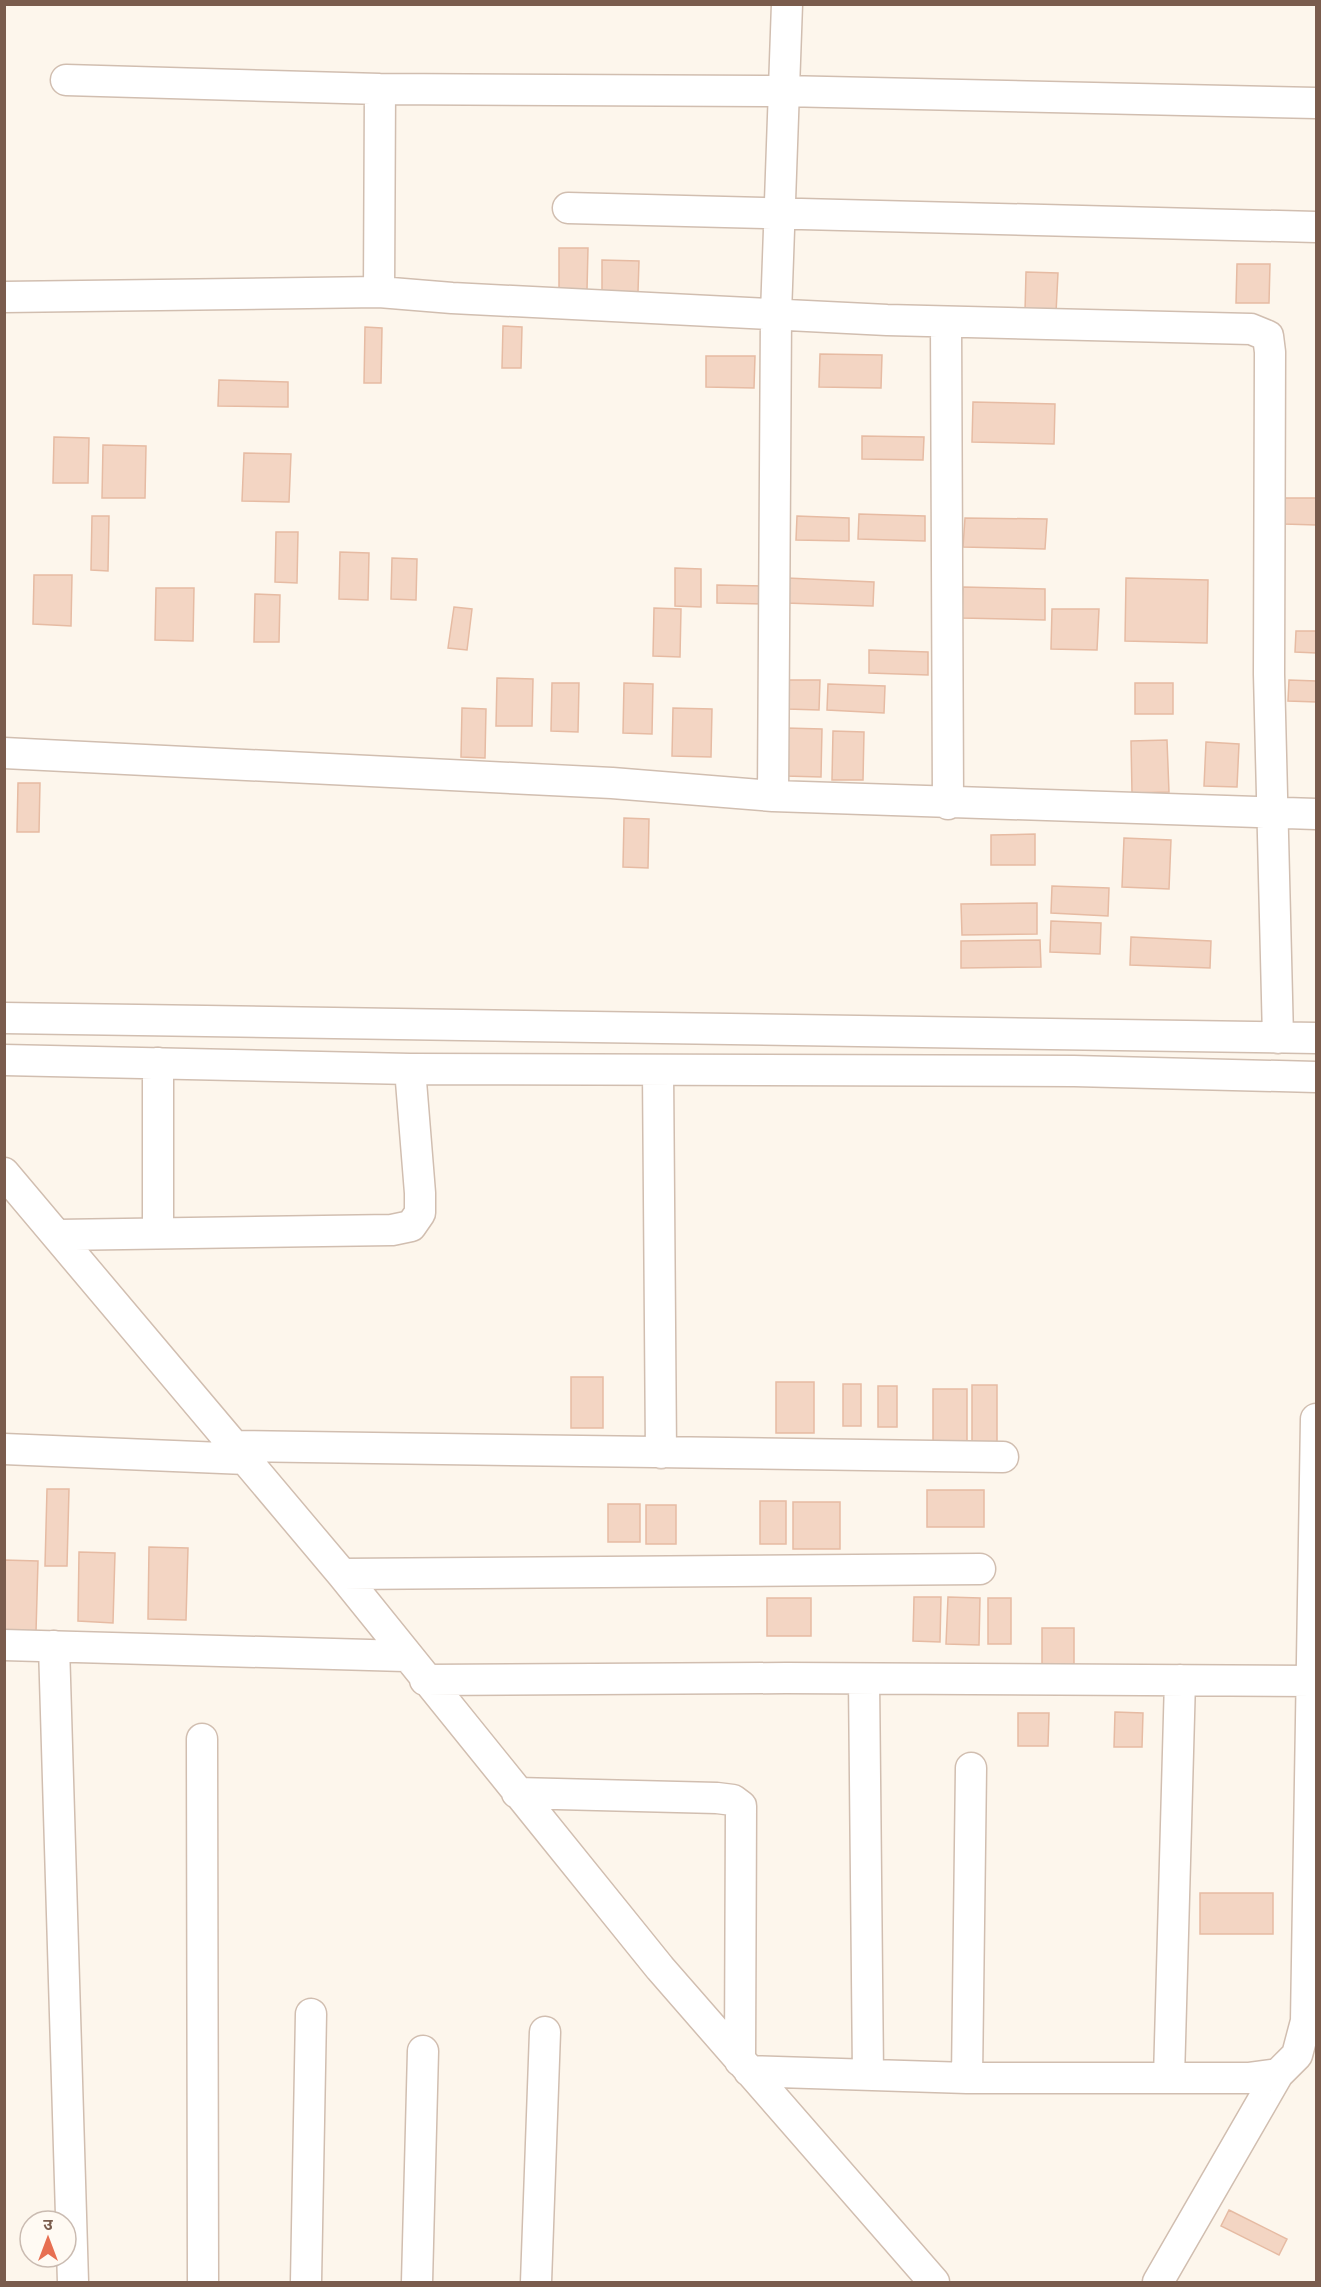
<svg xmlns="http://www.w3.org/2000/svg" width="1321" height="2287" viewBox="0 0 1321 2287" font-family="'Public Sans','Noto Sans Devanagari',sans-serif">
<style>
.building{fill:#f3d5c3;stroke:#e6bba3;stroke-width:1.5}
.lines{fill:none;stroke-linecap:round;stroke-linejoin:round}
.street-casing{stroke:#d1beb0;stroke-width:33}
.street{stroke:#fff;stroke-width:30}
</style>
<rect width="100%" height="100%" fill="#fdf6ec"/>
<!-- building -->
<path class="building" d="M559 248H588L587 290 559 289Z
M602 260 639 261 638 292H602Z
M1237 264H1270L1269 303H1236Z
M1026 272 1058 273 1056 313 1025 311Z
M503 326 522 327 521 368H502Z
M365 327 382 328 381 383H364Z
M820 354 882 355 881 388 819 387Z
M706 356H755L754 388 706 387Z
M219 380 288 382V407L218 406Z
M973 402 1055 404 1054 444 972 442Z
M862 436 924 437 923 460 862 459Z
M54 437 89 438 88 483H53Z
M103 445 146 446 145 498H102Z
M244 453 291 454 289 502 242 501Z
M1285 498H1316V525L1284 524Z
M859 514 925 516V541L858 539Z
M92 516H109L108 571 91 570Z
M797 516 849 518V541L796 540Z
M965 518 1047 519 1045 549 963 547Z
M276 532H298L297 583 275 582Z
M340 552 369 553 368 600 339 599Z
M392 558 417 559 416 600 391 599Z
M675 568 701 569V607L675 606Z
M34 575H72L71 626 33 624Z
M787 578 874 582 873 606 786 603Z
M1126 578 1208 580 1207 643 1125 641Z
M717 585 768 586 767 604 717 603Z
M963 587 1045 589V620L962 618Z
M156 588H194L193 641 155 640Z
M255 594 280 595 279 642H254Z
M454 607 472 609 467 650 448 648Z
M654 608 681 609 680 657 653 656Z
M1052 609H1099L1097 650 1051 649Z
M1296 631H1316V653L1295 652Z
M869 650 928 652V675L869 673Z
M497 678 533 679 532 726H496Z
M787 680H820L819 710 787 709Z
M1289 680 1316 681V702L1288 701Z
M552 683H579L578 732 551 731Z
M624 683 653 684 652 734 623 733Z
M1135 683H1173V714H1135Z
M828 684 885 686 884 713 827 710Z
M462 708 486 709 485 758 461 757Z
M673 708 712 709 711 757 672 756Z
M786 728 822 729 821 777 785 776Z
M833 731 864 732 863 780H832Z
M1167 740 1169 792 1132 793 1131 741Z
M1206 742 1239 744 1237 787 1204 786Z
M18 783H40L39 832H17Z
M624 818 649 819 648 868 623 867Z
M1035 834V865H991V835Z
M1124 838 1171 840 1169 889 1122 887Z
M1052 886 1109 888 1108 916 1051 913Z
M1037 903V934L962 935 961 904Z
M1051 921 1101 923 1100 954 1050 952Z
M1131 937 1211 941 1210 968 1130 965Z
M1040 940 1041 967 961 968V941Z
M571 1377H603V1428H571Z
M776 1382H814V1433H776Z
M843 1384H861V1426H843Z
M972 1385H997V1448H972Z
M878 1386H897V1427H878Z
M933 1389H967V1444H933Z
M47 1489H69L67 1566H45Z
M927 1490H984V1527H927Z
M760 1501H786V1544H760Z
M793 1502H840V1549H793Z
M608 1504H640V1542H608Z
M646 1505H676V1544H646Z
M149 1547 188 1548 186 1620 148 1619Z
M79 1552 115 1553 113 1623 78 1621Z
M4 1560 38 1561 36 1632 4 1631Z
M914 1597H941L940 1642 913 1641Z
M948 1597 980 1598 979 1645 946 1644Z
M767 1598H811V1636H767Z
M988 1598H1011V1644H988Z
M1042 1628H1074V1665H1042Z
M1115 1712 1143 1713 1142 1747H1114Z
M1018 1713H1049L1048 1746H1018Z
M1200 1893H1273V1934H1200Z
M1229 2210 1287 2239 1279 2255 1221 2226Z"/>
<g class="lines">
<defs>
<path id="street" d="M66 80 380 89 782 91 1316 103
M568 208 1316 227
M379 292 380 89
M4 297 379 292 452 298 887 320 1251 329 1268 336 1270 352 1269 674 1278 1038
M946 322 948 804
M4 753 612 783 773 796 1316 814
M773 796 776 314 787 4
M4 1018 1316 1038
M4 1060 410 1069 1074 1071 1316 1077
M158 1063V1233
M658 1070 661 1453
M4 1173 342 1574 660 1968 934 2282
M58 1235 392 1230 411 1226 420 1213V1193L410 1069
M235 1446 1003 1457
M4 1449 246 1459
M342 1574 980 1569
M4 1645 405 1656
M54 1646 73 2282
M864 1679 868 2075
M425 1680 786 1678 1312 1681
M202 1739 203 2282
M517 1793 717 1798 733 1800 741 1806 740 2061
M749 2071 967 2078H1248L1278 2074 1297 2055 1306 2021 1316 1419
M967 2078 971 1768
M1169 2078 1180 1680
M306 2282 311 2014
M417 2282 423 2051
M536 2282 545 2032
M1158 2282 1278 2074"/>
</defs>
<!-- street casing -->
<use href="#street" class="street-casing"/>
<!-- street -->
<use href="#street" class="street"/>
</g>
<!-- border -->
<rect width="1321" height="2287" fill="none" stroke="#7a5c4d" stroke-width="12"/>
<!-- north arrow -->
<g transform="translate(48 2239)"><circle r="28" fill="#fffaf3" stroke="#cabbb1" stroke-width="1.5"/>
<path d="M0-4.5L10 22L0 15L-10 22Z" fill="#e76f51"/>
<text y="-9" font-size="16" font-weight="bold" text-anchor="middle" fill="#7a5c4d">उ</text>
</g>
</svg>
